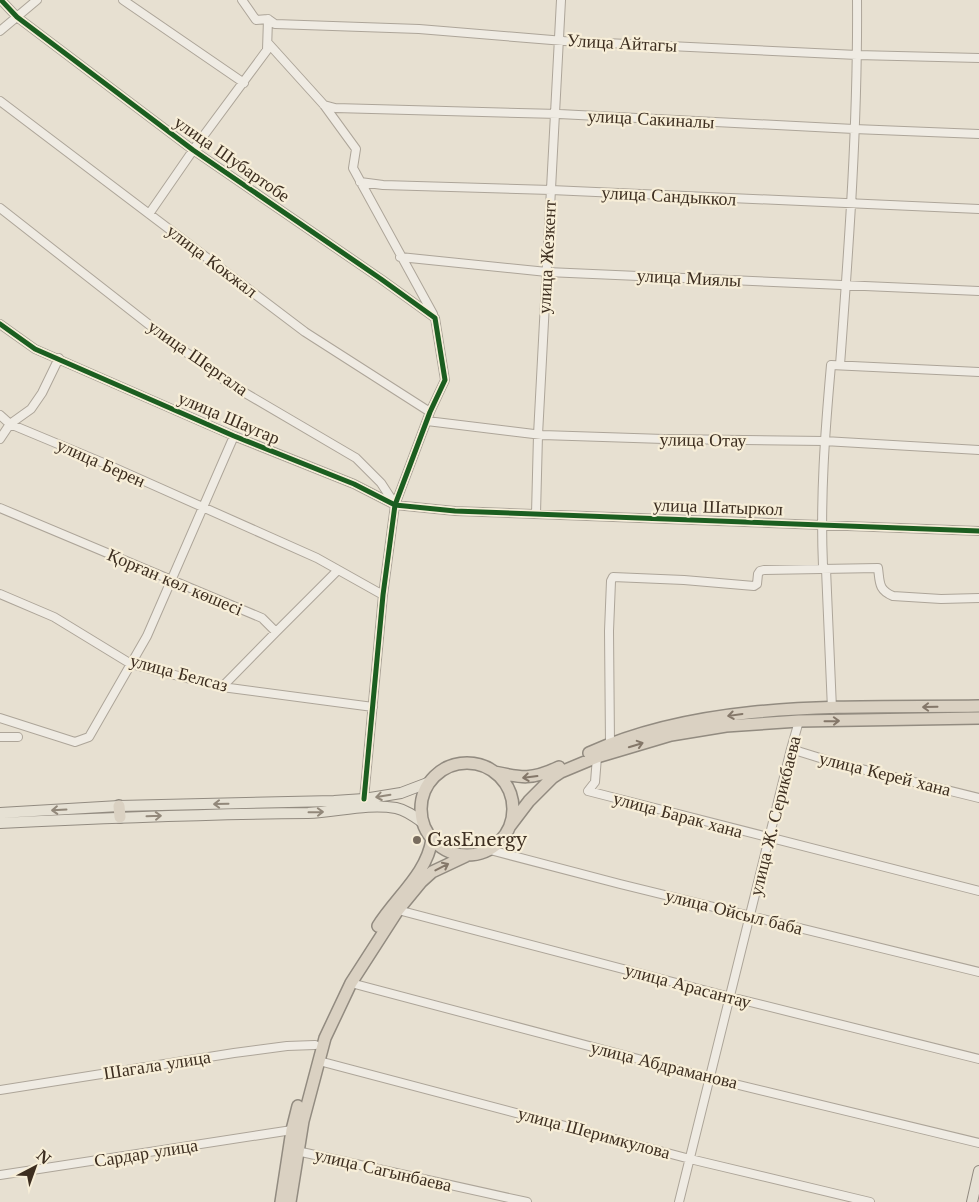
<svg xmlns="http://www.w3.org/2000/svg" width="979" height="1202" viewBox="0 0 979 1202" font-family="'Libre Baskerville',serif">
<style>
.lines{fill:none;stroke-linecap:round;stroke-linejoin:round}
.minor-casing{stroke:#ada599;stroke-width:10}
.major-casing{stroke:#928b80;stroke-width:12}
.highway-casing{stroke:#928b80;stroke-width:14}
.minor{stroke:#efebe3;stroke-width:8}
.major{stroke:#e6e1d4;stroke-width:10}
.highway{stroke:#dad1c2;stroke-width:11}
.cycleway-casing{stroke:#f7eed8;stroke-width:8}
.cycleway{stroke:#1b5e20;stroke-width:5}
.oneway{stroke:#847769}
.oneway2{stroke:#92887a}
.poi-dot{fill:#786c5e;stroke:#f7eed8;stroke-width:2}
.labels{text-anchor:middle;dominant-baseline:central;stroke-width:4.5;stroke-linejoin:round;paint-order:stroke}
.street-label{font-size:18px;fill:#3d2e20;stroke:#f7eed8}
.poi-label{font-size:18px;fill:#3d2e20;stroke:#f7eed8;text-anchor:start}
</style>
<rect width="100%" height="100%" fill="#e7e0d1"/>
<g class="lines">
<defs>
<path id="minor" d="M1 0 17 17 193 150 381 279 435 318 445 380 430 412 395 505 383 595 364 799
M123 0 244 83
M268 19 275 24 419 29 564 41 857 55 979 58
M0 31 37 0
M268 43 324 105 356 149 353 168 433 314
M0 101 305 332 430 412
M324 105 335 108 559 114 854 129 979 134
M360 182 383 185 551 190 979 209
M0 208 161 334 228 383 356 458 381 483 394 503
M149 214 196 146 267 50 268 19 256 20 242 0
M400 257 547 272 979 291
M0 324 35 349 234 436 354 484 395 505 455 511 979 531
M840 365C849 244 858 122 857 0
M0 415 10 424 106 464 317 558 383 595
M427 421 542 435 664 439 824 441 979 450
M0 439 10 424 31 409 42 393 59 358
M0 508 262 618 276 632 222 687
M536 514 538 435 561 0
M0 594 54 617 131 664 222 687 373 707
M276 632 338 570
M832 709 826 569 823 566C820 498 825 432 831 365L979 372
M0 718 75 742 89 737 147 636 234 436
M0 737H18
M610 744 609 631 611 581 613 577 684 580 754 586 757 584 758 574 760 571 764 570 878 568C880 582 878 590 893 596L941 599 979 598
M791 749 833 762 979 798
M597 757 595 782 588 791 979 891
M490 850 620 884 979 972
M398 910 730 997 979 1059
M351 983 710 1078 979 1143
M319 1061 690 1159 870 1202
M0 1090 234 1053 287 1046 315 1045
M297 1151 527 1202
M0 1175 292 1130
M679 1202 791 749 799 721"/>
<path id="major" d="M0 813 119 806 334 801 364 799 401 793 430 782
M0 823C103 818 206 814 308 813 337 812 367 803 396 808 406 810 414 816 422 822
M972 1202 979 1171"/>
<path id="highway" d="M589 753C709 699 851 708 979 706
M421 809a46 46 0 1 1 92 0a46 46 0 1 1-92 0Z
M494 772C522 778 532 780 559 767
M119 806 120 817
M510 826 529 801 552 778 561 772 597 757 671 735 726 726 799 721 979 718
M378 926C396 897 427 874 432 839
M281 1202 292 1130 298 1106
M290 1202 303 1121 325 1038 351 983 398 910 421 882 432 872 466 856"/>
</defs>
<!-- minor casing -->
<use href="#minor" class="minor-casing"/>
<!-- major casing -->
<use href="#major" class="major-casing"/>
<!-- highway casing -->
<use href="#highway" class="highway-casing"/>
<!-- minor -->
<use href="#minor" class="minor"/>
<!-- major -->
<use href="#major" class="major"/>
<!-- highway -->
<use href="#highway" class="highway"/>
<defs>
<path id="cycleway" d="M1 0 17 17 193 150 381 279 435 318 445 380 430 412 395 505 383 595 364 799
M0 324 35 349 234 436 354 484 395 505 455 511 979 531"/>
</defs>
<!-- cycleway casing -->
<use href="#cycleway" class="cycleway-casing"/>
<!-- cycleway -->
<use href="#cycleway" class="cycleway"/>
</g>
<!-- one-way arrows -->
<defs><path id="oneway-shaft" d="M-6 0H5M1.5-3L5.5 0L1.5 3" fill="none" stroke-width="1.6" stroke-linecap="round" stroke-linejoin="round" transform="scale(1.25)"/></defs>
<g class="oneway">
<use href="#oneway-shaft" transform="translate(930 707) rotate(179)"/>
<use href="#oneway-shaft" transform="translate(735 715) rotate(172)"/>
<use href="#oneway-shaft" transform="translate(832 721) rotate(-1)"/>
<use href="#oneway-shaft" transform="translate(636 745) rotate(-17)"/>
<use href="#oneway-shaft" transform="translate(530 777) rotate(173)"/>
<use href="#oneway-shaft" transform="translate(442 867) rotate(-27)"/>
</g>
<g class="oneway2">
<use href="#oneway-shaft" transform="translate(383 796) rotate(171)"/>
<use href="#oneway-shaft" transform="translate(221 804) rotate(179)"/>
<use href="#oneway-shaft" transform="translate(59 810) rotate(177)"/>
<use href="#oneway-shaft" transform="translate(316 812) rotate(-1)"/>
<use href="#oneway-shaft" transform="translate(154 816) rotate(-2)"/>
</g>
<!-- markers -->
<circle class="poi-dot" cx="417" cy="840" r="5"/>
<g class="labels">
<!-- street labels -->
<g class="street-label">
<text transform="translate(622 43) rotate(3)">Улица Айтагы</text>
<text transform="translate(651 119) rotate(3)">улица Сакиналы</text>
<text transform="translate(232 159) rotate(35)">улица Шубартобе</text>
<text transform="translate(669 196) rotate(3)">улица Сандыккол</text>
<text transform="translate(547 257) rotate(-87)">улица Жезкент</text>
<text transform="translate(212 261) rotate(37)">улица Кокжал</text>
<text transform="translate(689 278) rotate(3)">улица Миялы</text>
<text transform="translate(198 358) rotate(35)">улица Шергала</text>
<text transform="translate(229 418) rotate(23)">улица Шаугар</text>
<text transform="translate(703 440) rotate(1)">улица Отау</text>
<text transform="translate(101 463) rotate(24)">улица Берен</text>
<text transform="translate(718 507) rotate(2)">улица Шатыркол</text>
<text transform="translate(175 582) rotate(23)">Қорған көл көшесі</text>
<text transform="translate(179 673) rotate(15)">улица Белсаз</text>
<text transform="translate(885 774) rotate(14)">улица Керей хана</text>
<text transform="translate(678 815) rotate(15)">улица Барак хана</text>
<text transform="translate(775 816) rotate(-76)">улица Ж. Серикбаева</text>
<text transform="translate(734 912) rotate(14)">улица Ойсыл баба</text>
<text transform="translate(688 986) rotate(15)">улица Арасантау</text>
<text transform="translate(157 1065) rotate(-9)">Шагала улица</text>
<text transform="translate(664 1065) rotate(14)">улица Абдраманова</text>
<text transform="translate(594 1133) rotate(15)">улица Шеримкулова</text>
<text transform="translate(146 1153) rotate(-9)">Сардар улица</text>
<text transform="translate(383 1170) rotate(13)">улица Сагынбаева</text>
</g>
<!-- poi labels -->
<g class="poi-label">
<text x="427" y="840">GasEnergy</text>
</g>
</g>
<!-- north arrow -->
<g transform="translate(35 1167) rotate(41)" stroke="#f7eed8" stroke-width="4" paint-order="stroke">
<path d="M0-4L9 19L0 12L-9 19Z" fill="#3d2e20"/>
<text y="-8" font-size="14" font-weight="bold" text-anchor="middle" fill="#3d2e20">N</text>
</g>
</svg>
